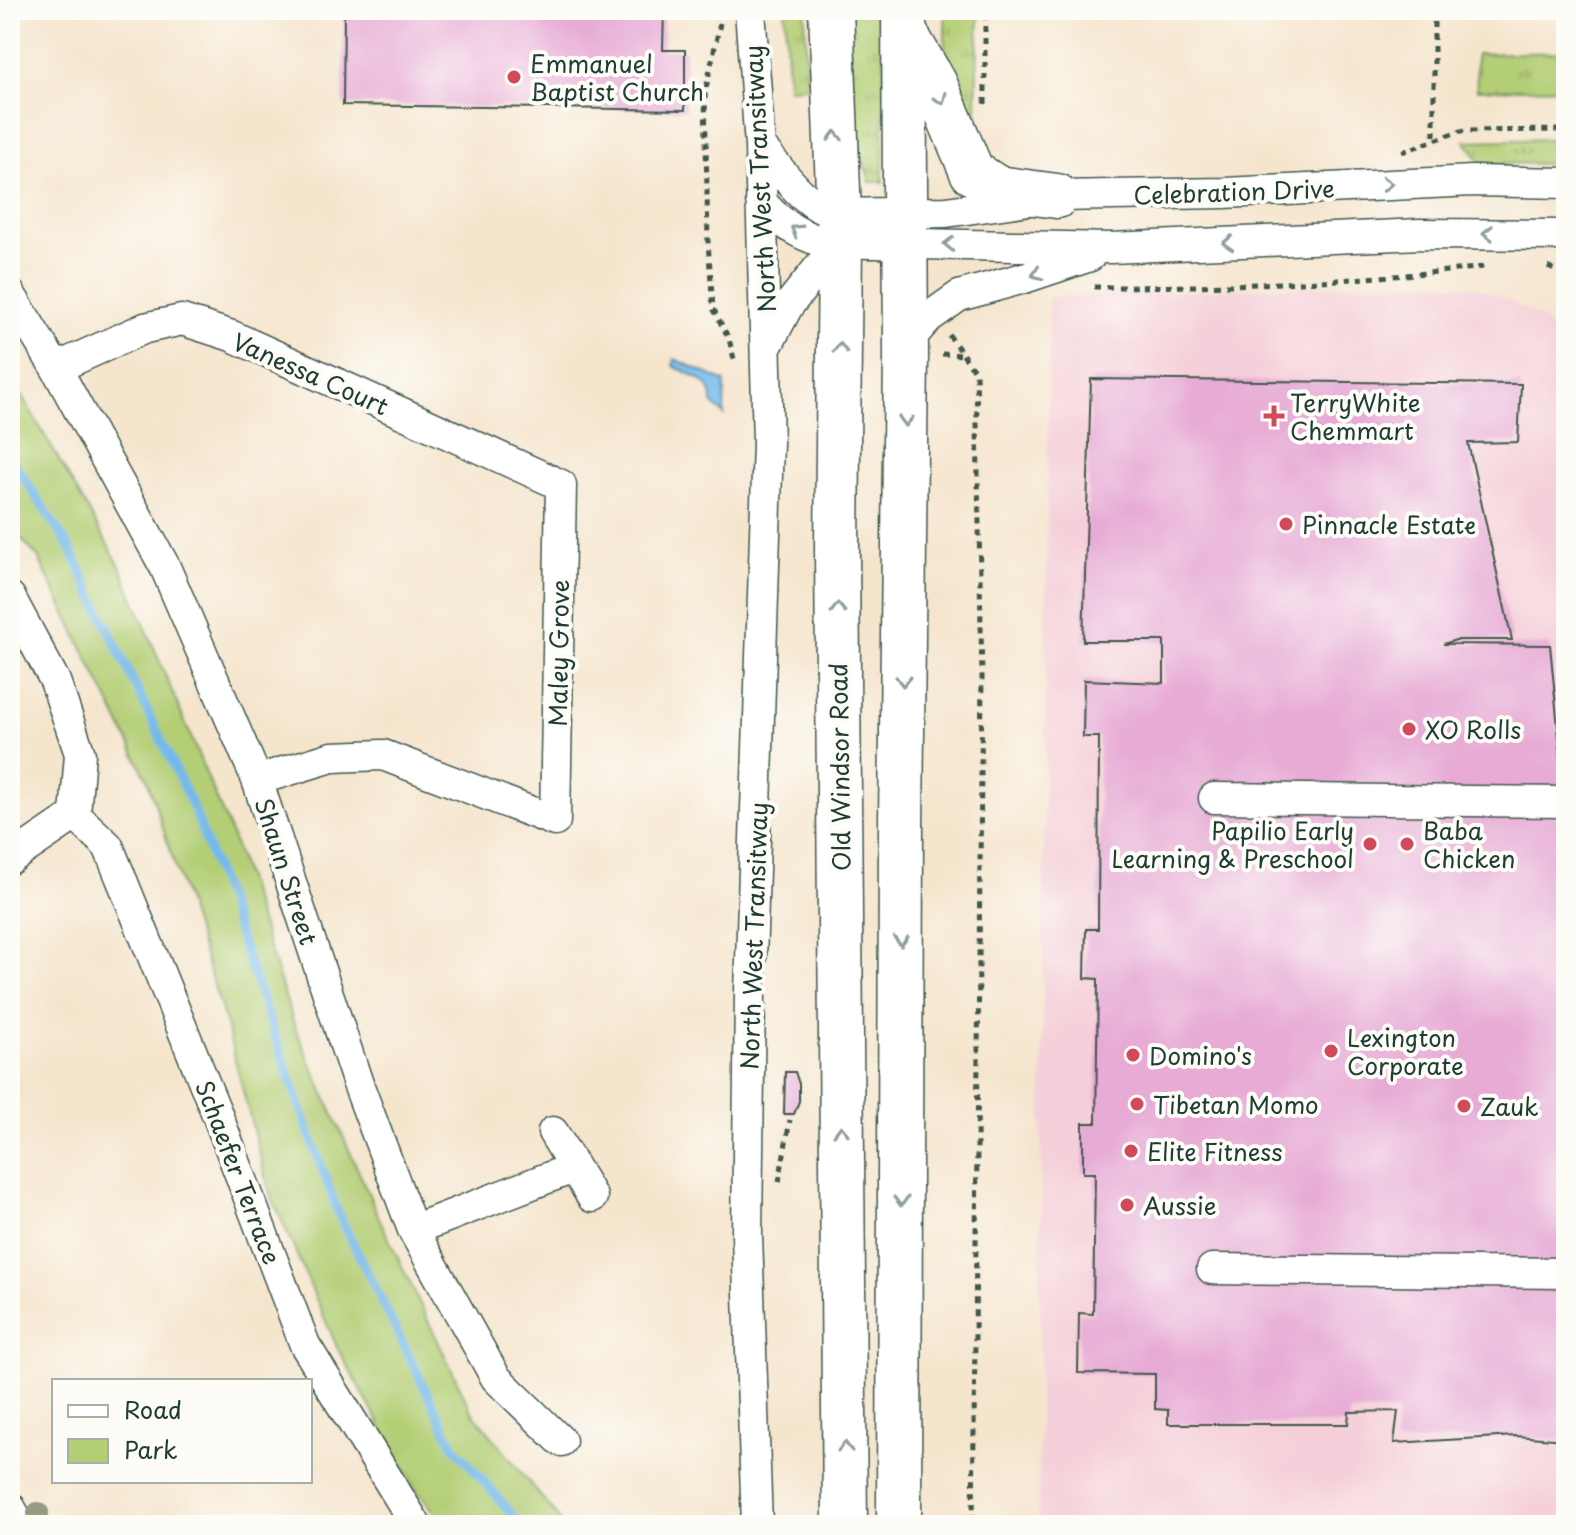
<svg xmlns="http://www.w3.org/2000/svg" width="1576" height="1535" viewBox="0 0 1576 1535" font-family="'Playpen Sans',sans-serif">
<style>
.built{fill:#f5cfd9}
.grass{fill:url(#grass-tufts);stroke:#698654;stroke-width:2}
.park{fill:#b3ce74;stroke:#698654;stroke-width:2}
.water{fill:#75b9eb;stroke:#4a7b90;stroke-width:2}
.lines{fill:none;stroke-linecap:round;stroke-linejoin:round}
.stream{stroke:#75b9eb;stroke-width:9}
.building{fill:#e7abd6}
.minor-casing{stroke:#3f564b;stroke-width:33}
.highway-casing{stroke:#3f564b;stroke-width:47}
.path{stroke:#3f564b;stroke-width:5;stroke-dasharray:6 6;stroke-linecap:butt}
.minor{stroke:#fff;stroke-width:30}
.highway{stroke:#fff;stroke-width:44}
.tree{fill:#949c82}
.oneway{stroke:#8f9e9a}
.poi-dot{fill:#d1495b;stroke:#fdfcf7;stroke-width:3}
.labels{text-anchor:middle;dominant-baseline:central;stroke-width:8;stroke-linejoin:round;paint-order:stroke}
.poi-label{font-size:24px;fill:#1f3d34;stroke:#fdfcf7;text-anchor:start}
.street-label{font-size:24px;fill:#1f3d34;stroke:#fdfcf7}
</style>
<defs>
<pattern id="grass-tufts" width="24" height="20" patternUnits="userSpaceOnUse" patternTransform="scale(2)"><rect width="24" height="20" fill="#b3ce74"/><path d="M3 7l-1-3M5 7V3M7 7l1-3M15 17l-1-3M17 17v-4M19 17l1-3" fill="none" stroke="#91a860"/></pattern>
</defs>
<rect width="100%" height="100%" fill="#fdfcf7"/>
<filter id="ink" filterUnits="userSpaceOnUse"><feTurbulence type="fractalNoise" baseFrequency=".0125" numOctaves="2"/><feDisplacementMap in="SourceGraphic" scale="16" xChannelSelector="R" yChannelSelector="G"/><feConvolveMatrix kernelMatrix="1 2 1 2 8 2 1 2 1" color-interpolation-filters="sRGB"/></filter>
<filter id="wash" filterUnits="userSpaceOnUse"><feTurbulence type="fractalNoise" baseFrequency=".006" numOctaves="4" result="noise"/><feDisplacementMap in="SourceGraphic" scale="32" xChannelSelector="R" yChannelSelector="G"/><feGaussianBlur stdDeviation="1.8" result="paint"/><feColorMatrix in="noise" values="0 0 0 0 0 0 0 0 0 0 0 0 0 0 0 0 0 1.4 0 .05"/><feComposite in="paint" operator="in"/></filter>
<g filter="url(#wash)">
<rect width="100%" height="100%" fill="#f5e5cd"/>
<!-- built -->
<path class="built" d="M1420 282 1475 287 1502 297 1542 319 1566 344V1525H1038L1049 297Z"/>
<!-- grass -->
<path class="grass" d="M785 10H805L807 87 788 88Z
M846 10H885L883 182H870L853 128Z
M945 10H979L976 103 983 154 952 86 945 52Z
M1566 52V88L1477 90 1476 54Z
M1555 139V164L1481 163 1465 141Z"/>
<!-- park -->
<path class="park" d="M10 375 120 566 232 836 296 1030 384 1229 472 1412 564 1525H445L417 1491 338 1349 269 1191 224 1017 147 779 38 557 10 527Z"/>
<!-- water -->
<path class="water" d="M675 359 725 382 724 415 712 403C714 380 691 375 673 366Z"/>
<g class="lines">
<!-- stream -->
<path class="stream" d="M10 457 70 548 194 809 338 1213 453 1445 521 1525"/>
</g>
<g id="blocks">
<!-- building -->
<path class="building" d="M344 10H664L663 50H685V110L343 105Z
M1091 379 1521 384 1518 442 1468 443 1512 640H1456L1443 644 1550 645 1566 811V1440L1516 1436 1394 1443 1398 1411 1349 1412 1348 1424H1168V1410L1155 1409V1374L1078 1373 1079 1313 1093 1314 1095 1173H1083V1123H1096L1098 979 1085 978 1086 929H1098L1099 737H1083L1084 680 1164 683V641H1083Z
M785 1072H795L799 1084V1101L794 1114H784Z"/>
</g>
</g>
<g filter="url(#ink)">
<use href="#blocks" fill-opacity="0" stroke="#3f564b" stroke-width="2"/>
<g class="lines">
<defs>
<path id="minor" d="M750 10 760 146 768 443 750 992 747 1235 757 1525
M760 146C781 170 804 207 837 214L946 212 1057 196 1224 193 1473 181 1566 183
M761 201C777 221 799 235 823 242L1111 248 1420 234 1566 235
M10 294 56 368 165 567 257 780 357 1081 413 1230 496 1378 561 1441
M906 343 928 318 959 296 1024 278 1090 256
M768 344 788 306 840 241
M56 368 145 328 182 320 232 336 561 485 555 821 383 755 332 757 257 780
M10 597 55 681 80 754 75 815
M1214 798 1566 802
M75 815 108 846 217 1114 305 1345 416 1525
M10 859 75 815
M553 1132 592 1197
M413 1230 573 1168
M1212 1269 1566 1273
M10 1507 20 1525"/>
<path id="highway" d="M831 10 840 241 837 550 845 1525
M905 33 935 84 972 172 997 188 1057 196
M899 1525 901 825 906 354 904 10"/>
</defs>
<!-- minor casing -->
<use href="#minor" class="minor-casing"/>
<!-- highway casing -->
<use href="#highway" class="highway-casing"/>
<!-- path -->
<path class="path" d="M1434 10V141
M720 23 705 93 708 242 713 308 729 339 734 359
M985 104V10
M1402 152 1460 131 1565 130 1566 132
M1548 267 1562 273
M1094 287C1223 287 1355 282 1484 267
M949 335 976 373 982 677 973 1525
M942 354 964 355
M779 1182 790 1120"/>
<!-- minor -->
<use href="#minor" class="minor"/>
<!-- highway -->
<use href="#highway" class="highway"/>
</g>
<!-- trees -->
<circle class="tree" cx="38" cy="1513" r="11"/>
<!-- one-way arrows -->
<defs><path id="oneway-chevron" d="M-2-3.5L2.5 0L-2 3.5" fill="none" stroke-width="1.6" stroke-linecap="round" stroke-linejoin="round" transform="scale(2)"/></defs>
<g class="oneway">
<use href="#oneway-chevron" transform="translate(941 99) rotate(67)"/>
<use href="#oneway-chevron" transform="translate(835 136) rotate(-92)"/>
<use href="#oneway-chevron" transform="translate(1387 184) rotate(-3)"/>
<use href="#oneway-chevron" transform="translate(796 230) rotate(-149)"/>
<use href="#oneway-chevron" transform="translate(1488 233) rotate(-180)"/>
<use href="#oneway-chevron" transform="translate(1228 243) rotate(177)"/>
<use href="#oneway-chevron" transform="translate(949 244) rotate(-178)"/>
<use href="#oneway-chevron" transform="translate(1037 274) rotate(161)"/>
<use href="#oneway-chevron" transform="translate(840 348) rotate(-90)"/>
<use href="#oneway-chevron" transform="translate(906 421) rotate(91)"/>
<use href="#oneway-chevron" transform="translate(838 608) rotate(-91)"/>
<use href="#oneway-chevron" transform="translate(903 681) rotate(91)"/>
<use href="#oneway-chevron" transform="translate(901 941) rotate(90)"/>
<use href="#oneway-chevron" transform="translate(841 1131) rotate(-91)"/>
<use href="#oneway-chevron" transform="translate(901 1201) rotate(90)"/>
<use href="#oneway-chevron" transform="translate(845 1447) rotate(-90)"/>
</g>
</g>
<!-- markers -->
<g class="poi-dot">
<circle cx="514" cy="77" r="8"/>
<path d="M1270 404h8v8h8v8h-8v8h-8v-8h-8v-8h8z"/>
<circle cx="1286" cy="524" r="8"/>
<circle cx="1409" cy="729" r="8"/>
<circle cx="1370" cy="844" r="8"/>
<circle cx="1407" cy="844" r="8"/>
<circle cx="1331" cy="1051" r="8"/>
<circle cx="1133" cy="1055" r="8"/>
<circle cx="1137" cy="1104" r="8"/>
<circle cx="1464" cy="1106" r="8"/>
<circle cx="1131" cy="1151" r="8"/>
<circle cx="1127" cy="1205" r="8"/>
</g>
<g class="labels">
<!-- poi labels -->
<g class="poi-label">
<text x="530" y="63">Emmanuel<tspan x="530" dy="28">Baptist Church</tspan></text>
<text x="1290" y="402">TerryWhite<tspan x="1290" dy="28">Chemmart</tspan></text>
<text x="1302" y="524">Pinnacle Estate</text>
<text x="1425" y="729">XO Rolls</text>
<text x="1354" y="830" text-anchor="end">Papilio Early<tspan x="1354" dy="28">Learning &amp; Preschool</tspan></text>
<text x="1423" y="830">Baba<tspan x="1423" dy="28">Chicken</tspan></text>
<text x="1347" y="1037">Lexington<tspan x="1347" dy="28">Corporate</tspan></text>
<text x="1149" y="1055">Domino's</text>
<text x="1153" y="1104">Tibetan Momo</text>
<text x="1480" y="1106">Zauk</text>
<text x="1147" y="1151">Elite Fitness</text>
<text x="1143" y="1205">Aussie</text>
</g>
<!-- street labels -->
<g class="street-label">
<text transform="translate(759 179) rotate(-93)">North West Transitway</text>
<text transform="translate(1234 191) rotate(-2)">Celebration Drive</text>
<text transform="translate(311 373) rotate(24)">Vanessa Court</text>
<text transform="translate(558 653) rotate(-89)">Maley Grove</text>
<text transform="translate(839 767) rotate(-91)">Old Windsor Road</text>
<text transform="translate(287 871) rotate(72)">Shaun Street</text>
<text transform="translate(753 936) rotate(-88)">North West Transitway</text>
<text transform="translate(239 1172) rotate(69)">Schaefer Terrace</text>
</g>
</g>
<!-- margin -->
<rect width="1576" height="1535" fill="none" stroke="#fdfcf7" stroke-width="40"/>
<!-- legend -->
<rect x="52" y="1379" width="260" height="104" fill="#fdfcf7" stroke="#a4b0a9" stroke-width="2"/>
<rect x="68" y="1405" width="40" height="12" fill="#ffffff" stroke="#a4b0a9" stroke-width="2"/>
<text x="124" y="1419" font-size="24" fill="#1f3d34">Road</text>
<rect x="68" y="1439" width="40" height="24" fill="#b3ce74" stroke="#a4b0a9" stroke-width="2"/>
<text x="124" y="1459" font-size="24" fill="#1f3d34">Park</text>
</svg>
